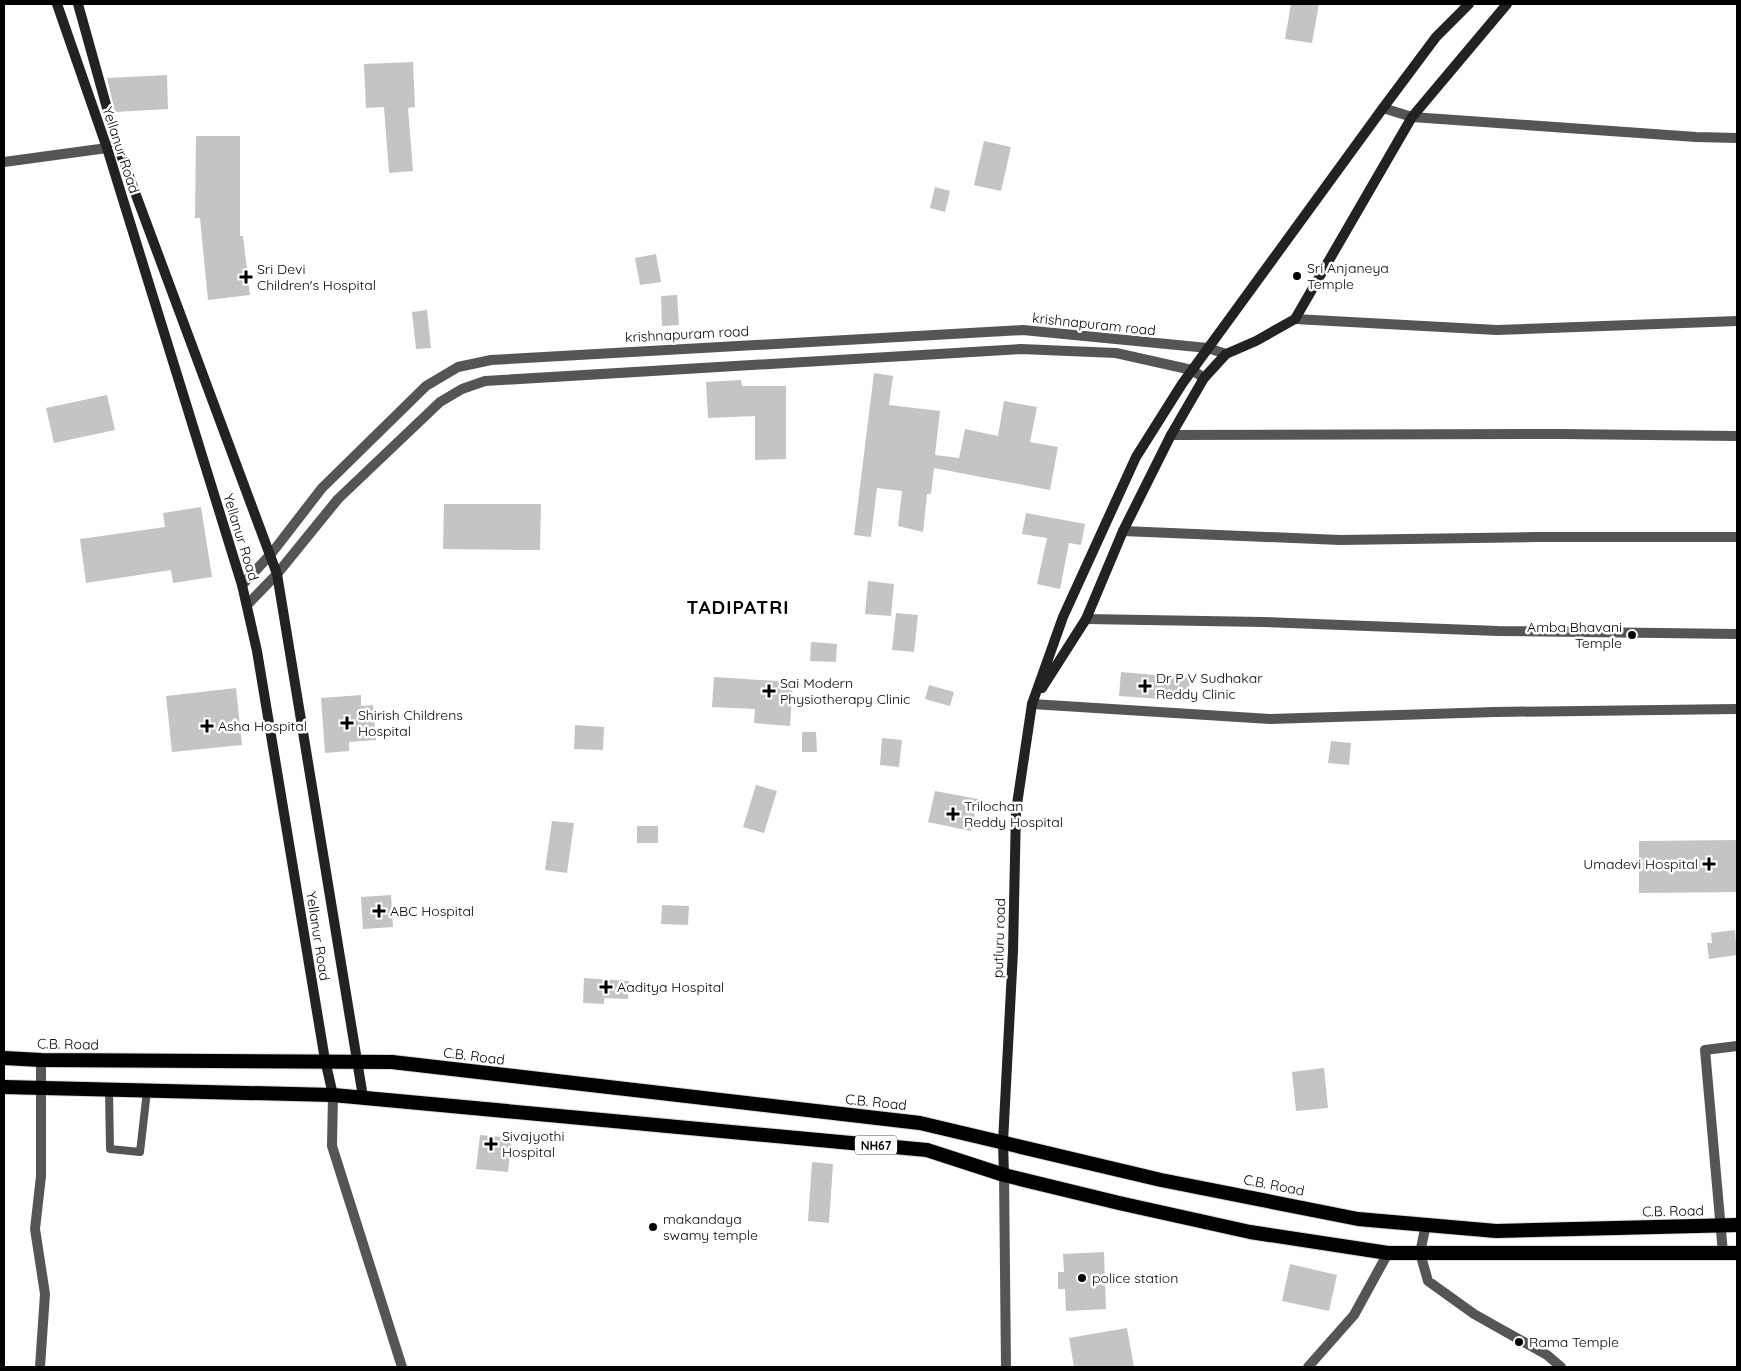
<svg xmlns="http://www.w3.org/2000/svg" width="1741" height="1371" viewBox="0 0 1741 1371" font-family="Quicksand,sans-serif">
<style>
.building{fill:#c4c4c4}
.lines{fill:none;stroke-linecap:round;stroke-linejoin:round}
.trunk-casing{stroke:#dbdbdb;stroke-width:16}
.service{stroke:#555;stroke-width:8}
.minor{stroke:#555;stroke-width:10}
.tertiary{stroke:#555;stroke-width:10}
.secondary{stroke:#222;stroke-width:10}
.trunk{stroke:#000;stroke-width:14}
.poi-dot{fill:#000;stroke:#fff;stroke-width:2}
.labels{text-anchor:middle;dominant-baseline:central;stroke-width:5;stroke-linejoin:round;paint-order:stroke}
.shield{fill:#fff;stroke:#4c4c4c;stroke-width:1}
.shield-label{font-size:12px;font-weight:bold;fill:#000}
.street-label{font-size:14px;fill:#000;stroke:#fff}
.poi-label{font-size:14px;fill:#000;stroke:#fff;text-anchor:start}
.district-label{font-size:19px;font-weight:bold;letter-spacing:1px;fill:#000;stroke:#fff}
</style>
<rect width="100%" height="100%" fill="#fff"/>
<!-- building -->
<path class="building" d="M1291 4H1319L1312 43 1285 39Z
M413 62 415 107 408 108 413 171 389 173 384 107 366 108 364 64Z
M167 75 168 109 115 112 107 78Z
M196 136H240V236H243L250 295 208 300 200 218H195Z
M984 141 1011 147 1001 191 974 185Z
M935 187 950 191 945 212 930 208Z
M656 254 661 282 640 285 635 258Z
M677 295 679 325 662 326 661 296Z
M427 310 431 348 416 349 412 312Z
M874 373 893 376 889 405 940 411 935 455 959 458 965 429 998 436 1004 401 1037 407 1030 442 1058 447 1050 490 934 468 931 494H927L923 532 898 526 902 491 877 488 871 537 854 535Z
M741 380 742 386H786V459L755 460V416L708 418 706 382Z
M107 395 115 430 54 443 46 408Z
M444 504H541L540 550 443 549Z
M201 507 212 577 173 583 171 570 86 583 80 539 165 527 163 513Z
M1026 513 1085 524 1081 545 1069 543 1060 589 1037 584 1047 538 1022 534Z
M868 581 894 584 891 616 865 614Z
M896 613 918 615 914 652 892 650Z
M811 642 837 644 836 662 810 661Z
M1121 672 1190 678 1188 701 1119 696Z
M714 677 793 682 790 726 754 723 755 709 712 707Z
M929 685 954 692 950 706 925 699Z
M236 688 242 745 172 752 166 696Z
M361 695V706L373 705 376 740 349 742V751L325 753 321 698Z
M575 725 604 727 603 750 574 749Z
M802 732H816L817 752H802Z
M882 738 902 740 899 767 880 765Z
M1331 741 1351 743 1349 765 1328 763Z
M756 785 777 791 764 833 743 827Z
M935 791 978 799 971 831 928 822Z
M552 821 574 823 567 873 545 870Z
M637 826H658V843H637Z
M1737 840V892L1639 893V841Z
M391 895 393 927 363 929 361 897Z
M662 905 689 906 688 925 661 924Z
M1735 930 1737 955 1709 959 1707 943H1712L1711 933Z
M584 978 629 981 628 999 604 998V1004L583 1003Z
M1324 1068 1328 1108 1296 1111 1292 1072Z
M480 1135 512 1138 508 1172 476 1169Z
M812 1162 833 1164 829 1223 808 1221Z
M1104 1252 1106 1309 1066 1311 1065 1289H1058V1272H1064L1063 1254Z
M1290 1264 1337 1275 1329 1311 1282 1301Z
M1127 1328 1134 1367H1074L1069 1338Z"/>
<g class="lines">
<defs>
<path id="trunk" d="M4 1058 41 1060 392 1062 920 1123 1161 1180 1358 1219 1496 1231 1737 1225
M4 1087 333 1095 927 1150 1004 1175 1119 1203 1250 1232 1388 1253H1737"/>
</defs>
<!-- trunk casing -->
<use href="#trunk" class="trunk-casing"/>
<!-- service -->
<path class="service" d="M109 1090 110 1149 140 1152 147 1091"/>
<!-- minor -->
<path class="minor" d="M1383 108 1412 117 1696 137 1737 138
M4 162 107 148
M1295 319 1497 330 1737 321
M1171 435 1561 434 1737 436
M1123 531 1340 540 1536 537H1737
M1086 619 1263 622 1498 631 1737 634
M1032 704 1270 719 1495 712 1737 709
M333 1095 332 1146 402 1367
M1426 1224 1420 1253 1428 1281 1474 1314 1547 1355 1561 1367
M1723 1253 1705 1050 1737 1046
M40 1367 45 1294 35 1229 41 1176V1060
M1308 1367 1354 1315 1388 1253"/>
<!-- tertiary -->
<path class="tertiary" d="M242 585 271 554 322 488 426 386 458 367 491 360 1023 330 1208 348 1226 354
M247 605 277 574 338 499 440 402 462 389 485 381 1021 349 1116 353 1192 370 1204 378
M1004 1175 1006 1367"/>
<!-- secondary -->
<path class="secondary" d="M57 4 107 148 242 585 257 651 325 1060 333 1095
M78 4 117 144 277 574 363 1097
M1042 688 1086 619 1123 531 1171 435 1204 378 1226 354 1256 341 1295 319 1412 117 1507 4
M1004 1175 1003 1142 1013 951 1016 811 1032 704 1063 617 1136 457 1182 384 1383 108 1436 37 1469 4"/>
<!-- trunk -->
<use href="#trunk" class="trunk"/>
</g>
<!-- markers -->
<g class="poi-dot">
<circle cx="1297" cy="276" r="5"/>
<path d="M243.5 269.5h5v5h5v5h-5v5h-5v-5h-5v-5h5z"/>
<circle cx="1632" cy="635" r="5"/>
<path d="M1142.5 678.5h5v5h5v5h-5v5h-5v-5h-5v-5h5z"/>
<path d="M766.5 683.5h5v5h5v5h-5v5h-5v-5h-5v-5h5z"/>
<path d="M344.5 715.5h5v5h5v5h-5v5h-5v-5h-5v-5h5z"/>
<path d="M204.5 718.5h5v5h5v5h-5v5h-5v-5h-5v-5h5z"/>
<path d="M950.5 806.5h5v5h5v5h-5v5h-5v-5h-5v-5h5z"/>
<path d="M1706.5 856.5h5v5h5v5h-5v5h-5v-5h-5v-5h5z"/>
<path d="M376.5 903.5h5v5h5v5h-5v5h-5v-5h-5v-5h5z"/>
<path d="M603.5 979.5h5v5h5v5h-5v5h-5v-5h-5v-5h5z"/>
<path d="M488.5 1136.5h5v5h5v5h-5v5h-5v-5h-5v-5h5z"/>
<circle cx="653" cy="1227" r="5"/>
<circle cx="1082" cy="1278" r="5"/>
<circle cx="1519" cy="1342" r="5"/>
</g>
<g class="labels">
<!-- shield labels -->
<rect class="shield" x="855" y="1135.5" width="42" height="19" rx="4"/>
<g class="shield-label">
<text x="876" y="1145">NH67</text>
</g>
<!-- street labels -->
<g class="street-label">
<text transform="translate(121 150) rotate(72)">Yellanur Road</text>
<text transform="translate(1094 324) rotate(6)">krishnapuram road</text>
<text transform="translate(687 334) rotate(-3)">krishnapuram road</text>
<text transform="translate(241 537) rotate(73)">Yellanur Road</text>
<text transform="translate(318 936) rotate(81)">Yellanur Road</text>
<text transform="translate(999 938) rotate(-88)">putluru road</text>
<text transform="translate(68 1044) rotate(1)">C.B. Road</text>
<text transform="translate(474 1056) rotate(7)">C.B. Road</text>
<text transform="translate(876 1102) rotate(6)">C.B. Road</text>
<text transform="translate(1274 1185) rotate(11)">C.B. Road</text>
<text transform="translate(1673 1211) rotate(-1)">C.B. Road</text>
</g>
<!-- poi labels -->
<g class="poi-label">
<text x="1307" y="268">Sri Anjaneya<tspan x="1307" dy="16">Temple</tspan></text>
<text x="257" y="269">Sri Devi<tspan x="257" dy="16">Children's Hospital</tspan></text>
<text x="1622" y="627" text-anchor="end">Amba Bhavani<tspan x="1622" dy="16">Temple</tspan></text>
<text x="1156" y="678">Dr P V Sudhakar<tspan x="1156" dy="16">Reddy Clinic</tspan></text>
<text x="780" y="683">Sai Modern<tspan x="780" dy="16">Physiotherapy Clinic</tspan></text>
<text x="358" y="715">Shirish Childrens<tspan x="358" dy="16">Hospital</tspan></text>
<text x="218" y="726">Asha Hospital</text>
<text x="964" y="806">Trilochan<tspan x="964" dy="16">Reddy Hospital</tspan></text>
<text x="1698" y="864" text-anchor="end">Umadevi Hospital</text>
<text x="390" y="911">ABC Hospital</text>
<text x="617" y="987">Aaditya Hospital</text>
<text x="502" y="1136">Sivajyothi<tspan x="502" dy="16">Hospital</tspan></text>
<text x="663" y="1219">makandaya<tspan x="663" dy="16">swamy temple</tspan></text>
<text x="1092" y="1278">police station</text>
<text x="1529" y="1342">Rama Temple</text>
</g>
<!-- district labels -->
<g class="district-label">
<text x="738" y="607">TADIPATRI</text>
</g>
</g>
<!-- border -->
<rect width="1741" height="1371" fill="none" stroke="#000000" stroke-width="10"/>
</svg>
